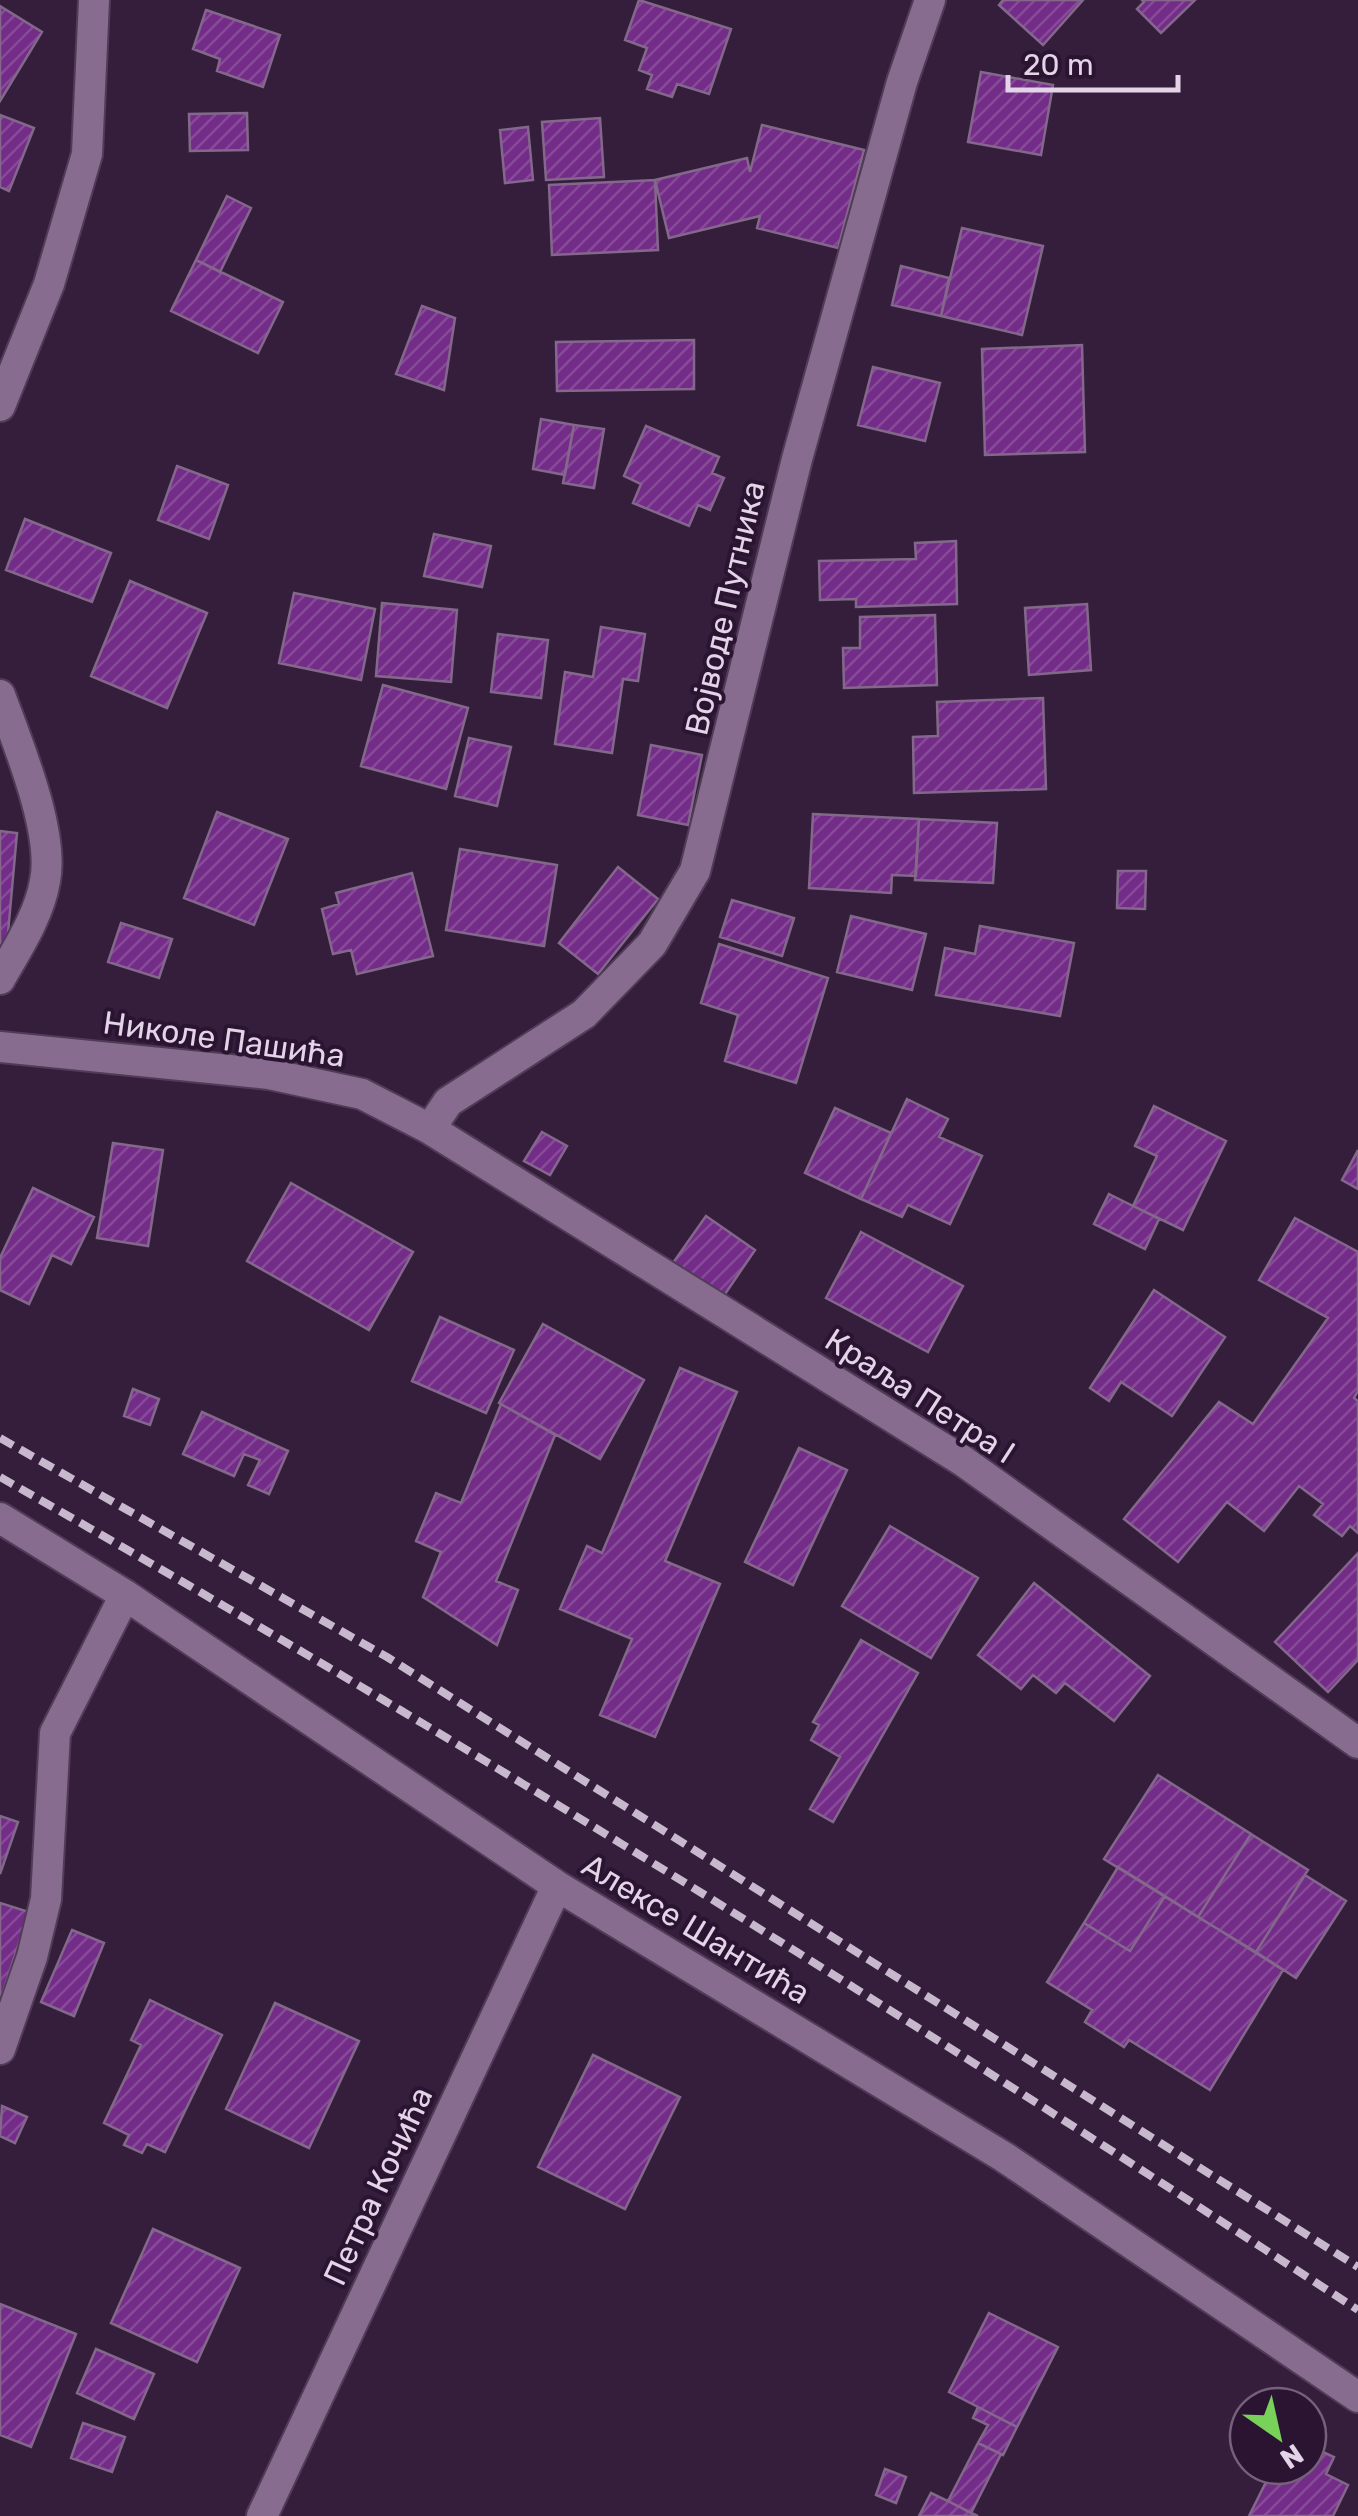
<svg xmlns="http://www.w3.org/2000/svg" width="1358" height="2516" viewBox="0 0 1358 2516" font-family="Rubik,sans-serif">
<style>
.building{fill:url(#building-hatch);stroke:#83688b;stroke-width:2.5}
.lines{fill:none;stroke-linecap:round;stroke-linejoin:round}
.street-casing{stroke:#503c56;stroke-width:34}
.street{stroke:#876c90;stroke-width:30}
.rail{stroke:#c8b8ce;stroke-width:8;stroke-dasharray:15 8;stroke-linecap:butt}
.labels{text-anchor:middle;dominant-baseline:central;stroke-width:8;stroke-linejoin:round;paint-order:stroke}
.street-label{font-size:32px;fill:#e3d4e8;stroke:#2b1432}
</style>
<defs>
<pattern id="building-hatch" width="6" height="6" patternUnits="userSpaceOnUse" patternTransform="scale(2.5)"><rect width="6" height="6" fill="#732c87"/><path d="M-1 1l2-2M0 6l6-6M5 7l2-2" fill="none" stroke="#874a98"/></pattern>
</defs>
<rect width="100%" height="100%" fill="#351e3c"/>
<!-- building -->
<path class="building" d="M639 0 731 29 709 94 677 84 672 97 647 89 652 75 639 70 647 48 625 40Z
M1003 0H1083L1043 45 999 5Z
M1142 0H1195L1161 33 1137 9 1144 2Z
M0 6 42 32 0 101Z
M206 10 280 35 263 87 217 71 220 59 193 49Z
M981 72 1053 85 1041 155 968 142Z
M247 113 248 150 190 151 189 114Z
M0 115 34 128 9 191 0 187Z
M600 118 604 177 546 180 542 122Z
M762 125 864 150 838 248 757 228 760 216 669 238 655 180 747 158 750 172Z
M528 127 533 180 505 183 500 130Z
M655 180 658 250 552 255 549 185Z
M227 196 251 208 220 272 196 260Z
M962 228 1043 246 1022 335 941 316Z
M196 260 283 302 258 353 171 311Z
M901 266 949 278 941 316 892 305Z
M422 306 455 318 444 390 396 374Z
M694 340V389L557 391 556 342Z
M1082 345 1085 452 985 455 982 349Z
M873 367 940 383 925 441 858 425Z
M541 419 574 425 565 475 533 469Z
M574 425 604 429 594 488 563 483Z
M646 426 719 457 712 473 724 478 710 510 698 505 689 526 633 503 641 484 624 476Z
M177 466 228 485 209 539 158 520Z
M25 519 111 553 92 602 6 570Z
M434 534 491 546 482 587 424 576Z
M956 541 957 604 856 607V599L820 600 819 561 916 559 915 543Z
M130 581 207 613 167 708 91 676Z
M294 593 375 609 361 680 279 663Z
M382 603 457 610 451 682 376 676Z
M1087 604 1091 670 1029 675 1025 608Z
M935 615 937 685 844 688 843 648H860V617Z
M601 627 645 634 638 681 623 679 612 753 555 744 565 672 593 677Z
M498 634 548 640 541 698 491 692Z
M383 685 468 708 446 789 361 766Z
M1043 698 1046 789 914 793 913 737 938 736 937 702Z
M469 738 511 747 497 806 455 796Z
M651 745 702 755 688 825 638 815Z
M217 812 288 839 254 925 184 898Z
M813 814 919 819 916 876 892 875 891 893 809 888Z
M919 819 997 823 993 883 915 880Z
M0 831 17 833 7 944H0Z
M460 849 557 865 544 946 446 930Z
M618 867 658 899 598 974 559 943Z
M1118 871H1146L1145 909 1117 908Z
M412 873 433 956 357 974 351 950 333 954 322 909 339 904 336 893Z
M732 900 794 918 782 956 720 937Z
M851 916 926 934 912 990 837 972Z
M121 923 172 939 159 978 108 962Z
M980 926 1074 943 1060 1016 936 995 945 948 975 954Z
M719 944 828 978 796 1083 725 1061 738 1015 701 1003Z
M907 1099 948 1119 939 1137 982 1156 950 1224 908 1205 902 1217 861 1199Z
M1154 1106 1226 1141 1183 1230 1133 1206 1157 1156 1135 1146Z
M835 1108 891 1133 861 1199 805 1173Z
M542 1132 567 1146 550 1175 524 1161Z
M113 1143 163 1150 148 1246 97 1238Z
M1358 1150V1189L1342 1180Z
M291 1183 413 1252 369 1330 247 1261Z
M33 1188 94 1217 71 1264 52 1255 29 1304 0 1290V1258Z
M1109 1194 1159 1219 1145 1249 1094 1224Z
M706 1216 755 1250 723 1297 673 1263Z
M1295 1218 1358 1252V1391L1354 1398 1358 1401V1533L1350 1526 1342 1536 1314 1515 1323 1504 1299 1486 1264 1531 1227 1502 1178 1562 1124 1519 1219 1402 1253 1424 1328 1318 1259 1280Z
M861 1232 963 1286 928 1352 826 1298Z
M1154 1290 1225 1337 1172 1416 1121 1382 1109 1401 1090 1388Z
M440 1317 514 1350 486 1413 412 1381Z
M543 1324 644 1380 600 1459 499 1403Z
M680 1368 737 1392 665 1561 720 1584 655 1737 600 1715 632 1639 560 1609 587 1546 602 1553Z
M133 1389 159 1399 150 1425 124 1416Z
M501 1404 555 1435 496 1581 518 1590 497 1645 423 1597 441 1552 416 1541 436 1493 461 1503Z
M202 1412 288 1451 269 1494 248 1485 260 1460 244 1454 234 1476 183 1454Z
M799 1448 847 1470 793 1585 745 1562Z
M890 1526 978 1578 931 1658 842 1606Z
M1358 1553V1660L1328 1692 1275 1642Z
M1034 1583 1150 1676 1114 1721 1065 1683 1056 1693 1033 1675 1021 1689 978 1655Z
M861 1640 918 1673 833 1822 810 1809 840 1757 811 1740 819 1725 813 1722Z
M1158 1775 1251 1834 1198 1917 1104 1859Z
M0 1816 18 1822 0 1874Z
M1251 1834 1308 1870 1256 1952 1198 1917Z
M1118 1867 1165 1896 1130 1951 1084 1923Z
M1305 1875 1346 1901 1296 1978 1256 1952Z
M1165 1896 1283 1970 1210 2090 1129 2040 1124 2047 1085 2022 1092 2010 1047 1982 1084 1923 1130 1951Z
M0 1903 29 1912 0 2001Z
M72 1930 104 1943 74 2016 41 2002Z
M150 2000 222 2035 165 2152 147 2144 142 2153 124 2145 129 2135 104 2123 141 2045 131 2040Z
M275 2003 359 2041 309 2148 226 2109Z
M593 2055 680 2097 625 2209 538 2167Z
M2 2106 27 2117 15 2143 0 2136Z
M153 2229 240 2268 197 2362 111 2323Z
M0 2304 76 2334 31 2447 0 2435Z
M989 2313 1058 2347 1017 2427 949 2392Z
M96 2349 154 2374 134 2419 77 2393Z
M978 2407 1017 2427 1003 2455 978 2443 988 2425 973 2418Z
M83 2423 125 2437 112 2472 71 2458Z
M978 2443 1001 2454 971 2513 948 2501Z
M1308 2445 1334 2457 1326 2474 1348 2485 1333 2516H1249L1274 2466H1308Z
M885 2469 906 2477 896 2503 876 2495Z
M931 2493 948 2501 978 2516H919Z"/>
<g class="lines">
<defs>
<path id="street" d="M0 406 49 284 87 154 94 0
M0 695C17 742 55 832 45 881 39 916 17 949 0 979
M0 1047 269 1074 362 1094 430 1129 963 1461 1358 1743
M430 1129 448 1102 584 1014 652 944 695 871 797 459 902 82 930 0
M0 1518 125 1595 557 1886 1004 2157 1358 2397
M0 2049 32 1957 46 1899 55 1733 125 1595
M262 2516 557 1886"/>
</defs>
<!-- street casing -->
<use href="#street" class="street-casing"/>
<!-- street -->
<use href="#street" class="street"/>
<!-- rail -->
<path class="rail" d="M0 1438 387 1657 1358 2267
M0 1477C462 1739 913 2020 1358 2310"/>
</g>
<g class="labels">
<!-- street labels -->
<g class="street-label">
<text transform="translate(725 608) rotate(-77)">Војводе Путника</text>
<text transform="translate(224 1039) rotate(8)">Николе Пашића</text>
<text transform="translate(920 1396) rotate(33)">Краља Петра I</text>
<text transform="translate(696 1929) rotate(31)">Алексе Шантића</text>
<text transform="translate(378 2186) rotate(-65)">Петра Кочића</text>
</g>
</g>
<!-- north arrow -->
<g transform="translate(1278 2436) rotate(146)"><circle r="48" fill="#2b1432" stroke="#75617b" stroke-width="2.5"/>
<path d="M0-8L18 38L0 25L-18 38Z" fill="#78d158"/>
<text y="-15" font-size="28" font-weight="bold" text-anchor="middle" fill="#e3d4e8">N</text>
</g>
<!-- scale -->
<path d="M1008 75v15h170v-15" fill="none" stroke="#e3d4e8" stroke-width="5"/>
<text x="1023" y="75" font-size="30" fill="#e3d4e8" stroke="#2b1432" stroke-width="8" paint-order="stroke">20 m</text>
</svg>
